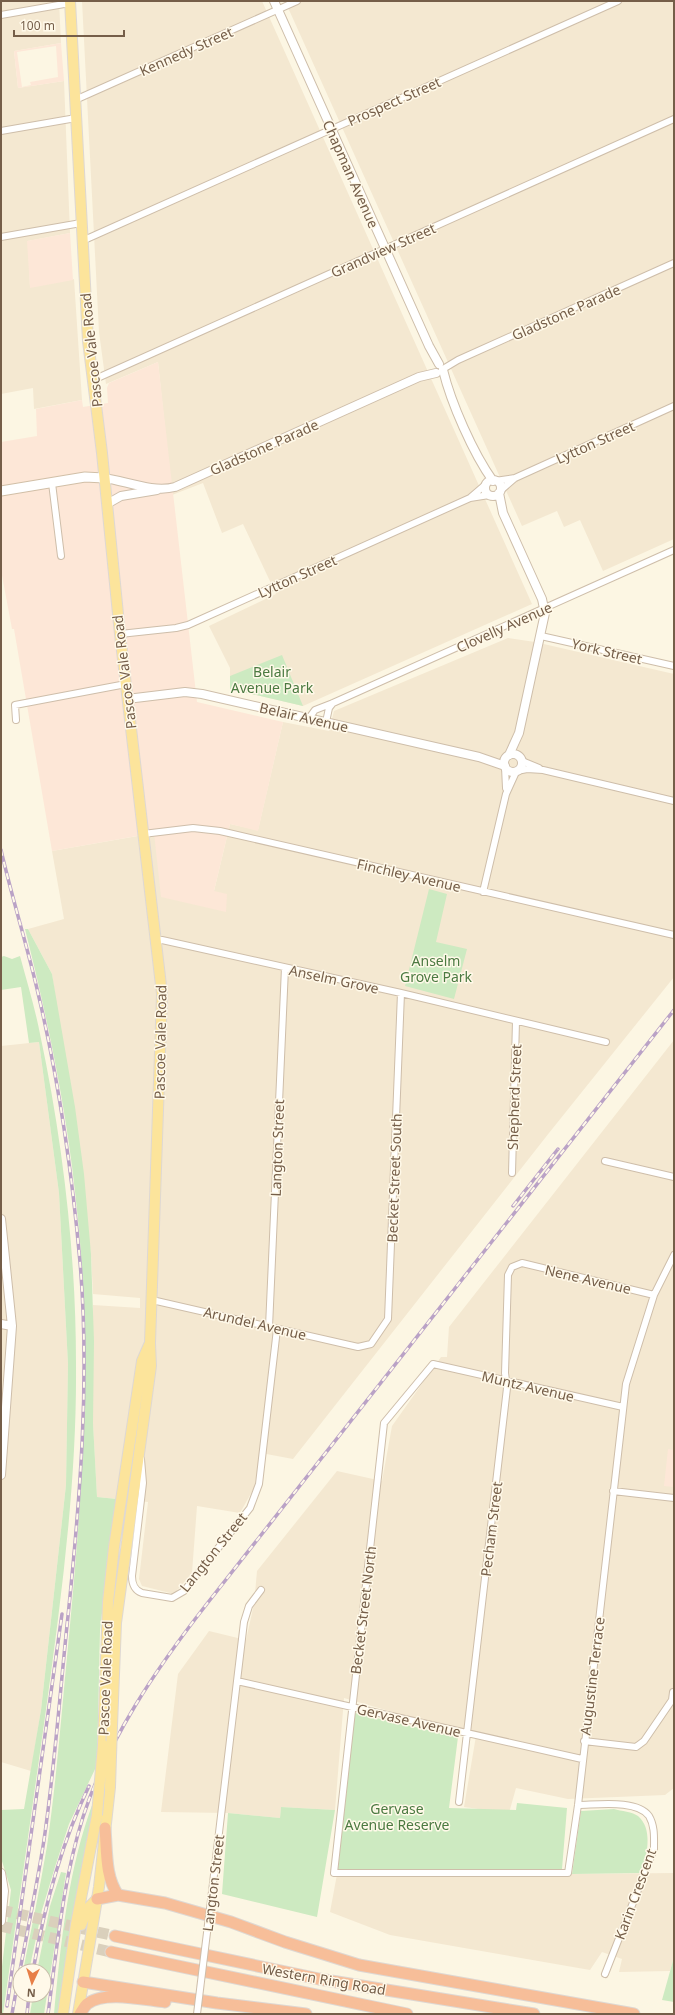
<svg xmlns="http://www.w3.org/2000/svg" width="675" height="2015" viewBox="0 0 675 2015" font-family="'Noto Sans',sans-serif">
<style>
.residential{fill:#f4e8d1}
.commercial{fill:#fde7d7;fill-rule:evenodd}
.green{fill:#cdeac1}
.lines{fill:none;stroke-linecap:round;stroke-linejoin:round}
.motorway-tunnel{stroke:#dad0bc;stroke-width:11;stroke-dasharray:11 5.5;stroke-linecap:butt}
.minor-casing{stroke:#cebeaa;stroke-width:8}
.tertiary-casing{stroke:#cebeaa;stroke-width:10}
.secondary-casing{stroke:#d1bfa7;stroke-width:11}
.primary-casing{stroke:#ded8d3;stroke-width:12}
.motorway-casing{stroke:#ded8d3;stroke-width:13}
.minor{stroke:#fff;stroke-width:6}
.tertiary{stroke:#fff;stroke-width:8}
.secondary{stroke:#fff;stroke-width:9}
.primary{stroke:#fce49b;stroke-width:10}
.motorway{stroke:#f7be99;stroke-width:11}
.rail-casing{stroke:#baa2c6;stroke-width:3.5}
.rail{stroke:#fff9e9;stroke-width:2;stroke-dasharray:6;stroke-linecap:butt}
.minor-bridge-casing{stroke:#cebeaa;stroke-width:8;stroke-linecap:butt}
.primary-bridge-casing{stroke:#ded8d3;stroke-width:12;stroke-linecap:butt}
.minor-bridge{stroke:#fff;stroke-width:6}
.primary-bridge{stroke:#fce49b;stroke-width:10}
.labels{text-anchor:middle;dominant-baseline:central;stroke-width:3;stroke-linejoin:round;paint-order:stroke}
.street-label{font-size:14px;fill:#755e49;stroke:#fff9e9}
.park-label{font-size:14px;fill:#4b7a41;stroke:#fff9e9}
</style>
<rect width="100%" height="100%" fill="#fcf6e3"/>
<!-- residential -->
<path class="residential" d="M1 1H59L61 43 14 51 18 88 64 81 70 233 28 241 30 287 74 279 82 400 34 409 33 388 1 394Z
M82 1H262L532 604 303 706 230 689V668L209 626 276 594 243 524 222 533 203 483 172 495 158 362 106 384 99 332Z
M285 1H674V539L603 571 580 520 564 527 557 511 522 526Z
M508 638 535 642 674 674V977L549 1133 293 1459 261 1453 254 1488 240 1513 197 1506 192 1573 174 1594 142 1586 139 1579 148 1502 97 1497 93 1423V1305L140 1308V1298L93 1294 91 1254 52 974 28 929 64 919 52 851 155 833 214 891 230 824 258 830 283 722 329 731 334 711Z
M674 1040V1788L665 1795 568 1799 516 1788 509 1813 464 1807 476 1736 344 1698 335 1810 281 1807 280 1818 228 1813 161 1812 178 1674 209 1631 246 1640 254 1604 257 1571 337 1471 382 1481 392 1426 441 1357H447L449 1327Z
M39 1042 59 1193 68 1364 66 1485 41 1710 31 1771 1 1762V1046Z
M338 1869H562L572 1874 674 1873V1957L670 1971 619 1972 622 1959 602 1952 590 1970 390 1935 330 1912Z"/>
<!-- commercial -->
<path class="commercial" d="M61 43 64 81 18 88 14 51ZM56 46 58 77 30 82 31 85 22 87 17 52Z
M70 233 73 280 30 288 27 241Z
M158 362 197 702 283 722 258 831 230 824 214 891 227 894 226 912 161 897 154 833 52 851 14 629H12L1 570V442L37 436 36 409 82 400 83 407 108 403 107 388 109 383Z
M668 1449 674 1450V1487L664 1486Z"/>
<!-- green -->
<path class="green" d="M282 655 303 706 230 689V676Z
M429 889 447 894 436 942 467 949 454 999 405 986Z
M25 929H28L52 974 75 1107 84 1174 91 1254 94 1341 93 1423 97 1497 117 1499 106 1577 100 1631 97 1765 69 1824 55 1867 42 1910 29 1971H23C31 1930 40 1888 47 1846 57 1777 62 1706 69 1636 82 1497 92 1359 78 1220 69 1121 49 1024 25 929Z
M4 956 12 959 20 956C27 982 35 1008 40 1034 63 1142 76 1254 76 1364 77 1483 61 1600 45 1717 31 1816 17 1915 3 2014H1V1975L11 1890 1 1858V1810L24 1809 41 1710 66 1485 68 1364 59 1193 39 1042 29 1043 21 987 1 990V957Z
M355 1713 458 1737 449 1808 516 1810 517 1803 567 1808 562 1869H338Z
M94 1800 59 2014H54C61 1942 68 1868 94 1800Z
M281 1807 335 1810 317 1917 222 1894 228 1813 280 1818Z
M614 1809C621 1811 633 1812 638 1816 654 1830 646 1856 642 1873L572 1874 581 1811Z
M61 1872 66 1873 44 2014H30L33 1995H44V1971H37L50 1906Z
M674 1957V2002L662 2000Z"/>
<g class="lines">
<!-- motorway-tunnel -->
<path class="motorway-tunnel" d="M1 1910 115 1936
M1 1926 111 1952"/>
<defs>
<path id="minor" d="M1 15 70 3
M75 100 297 1
M1 131 76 118
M1 237 81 223
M82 241 618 1
M443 369 458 360 674 263
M93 380 674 119
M495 481 515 478
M52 483 61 556
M500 491 515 478 674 406
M471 497 485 485
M120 634 176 628 188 625 470 498 489 495
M541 636 674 666
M309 718 315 710 333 703 674 550
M16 720 15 705 126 684
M326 722 329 708 333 703
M522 761 539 768
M505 767 506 788
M517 771 527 769 543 770 674 801
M143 834 193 828 220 831 674 935
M483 892 506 794 516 772
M155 941 162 940 401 993 606 1042
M605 1161 674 1177
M512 1173 516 1021
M152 1300 358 1347 371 1344 388 1319 401 993
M269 1327 285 968
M623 1407 433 1364 384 1423 334 1873H568L578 1805 626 1384 654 1295 674 1255
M141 1459 143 1483 132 1576C132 1584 134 1590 142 1593L172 1598 184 1591 250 1508 259 1484 277 1329
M613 1491 674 1498
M237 1681 582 1759
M584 1741 636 1747 644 1741 672 1700 673 1692
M459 1802 507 1388 505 1373 508 1275 512 1267 522 1263 654 1295
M578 1805C596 1805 637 1799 649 1816 655 1826 654 1838 654 1849L605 1974
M211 1900 244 1622 249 1606 261 1590"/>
<path id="tertiary" d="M274 1 429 346 439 364
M443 370C451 403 473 453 493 481
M104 478C126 481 153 493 175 487L419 377 436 373
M485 488a8 8 0 1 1 16 0a8 8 0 1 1-16 0Z
M499 493 503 513 542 599 545 613 519 733 509 755
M107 504 121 496 157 490
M127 699 185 692 202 694 479 757 505 766
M504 763a9 9 0 1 1 18 0a9 9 0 1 1-18 0Z
M1 1219 12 1326 1 1475
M1 1324 12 1326
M1 1873 4 1891 1 1921"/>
<path id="secondary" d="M1 491 85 477 104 478"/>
<path id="primary" d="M70 1 88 341 102 453 120 634 162 994 150 1343 151 1366 116 1623 112 1726
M103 1745 108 1602 114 1547 142 1361 149 1345
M81 1925 88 1908 97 1899
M63 2014 76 1924 97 1815
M78 2014 99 1887 110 1787"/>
<path id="motorway" d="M105 1828C107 1852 105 1876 118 1895
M97 1899 118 1895 165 1903 231 1922 285 1942 359 1965 634 2014
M115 1936 319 1979 534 2014
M111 1952 407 2014
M83 1982 217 2003 306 2014
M80 2014C82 2011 84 2007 87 2004 104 1990 145 2000 165 2002"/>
</defs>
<!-- minor casing -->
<use href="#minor" class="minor-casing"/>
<!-- tertiary casing -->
<use href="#tertiary" class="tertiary-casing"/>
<!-- secondary casing -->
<use href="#secondary" class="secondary-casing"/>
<!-- primary casing -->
<use href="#primary" class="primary-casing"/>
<!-- motorway casing -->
<use href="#motorway" class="motorway-casing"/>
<!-- minor -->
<use href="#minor" class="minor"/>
<!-- tertiary -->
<use href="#tertiary" class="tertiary"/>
<!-- secondary -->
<use href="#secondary" class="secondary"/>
<!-- primary -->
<use href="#primary" class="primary"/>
<!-- motorway -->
<use href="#motorway" class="motorway"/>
<defs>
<path id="rail" d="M1 850C12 898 27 945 38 993 59 1082 72 1172 80 1262 90 1380 80 1499 68 1616 60 1691 55 1765 44 1840 35 1898 22 1956 12 2014
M513 1206 558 1149
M33 1971C44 1908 61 1844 89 1786
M7 2006 62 1614
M27 2014 29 1995
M48 2014C57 1948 63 1880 83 1817 108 1739 156 1669 206 1605L674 1010"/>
</defs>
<!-- rail casing -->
<use href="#rail" class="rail-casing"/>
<!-- rail -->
<use href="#rail" class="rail"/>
<defs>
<path id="minor-bridge" d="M197 2014 211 1900"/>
<path id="primary-bridge" d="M110 1787 112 1726
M97 1815 103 1745"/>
</defs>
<!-- minor-bridge casing -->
<use href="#minor-bridge" class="minor-bridge-casing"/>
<!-- primary-bridge casing -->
<use href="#primary-bridge" class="primary-bridge-casing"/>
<!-- minor-bridge -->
<use href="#minor-bridge" class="minor-bridge"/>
<!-- primary-bridge -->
<use href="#primary-bridge" class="primary-bridge"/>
</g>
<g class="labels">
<!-- street labels -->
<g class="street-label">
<text transform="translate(186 51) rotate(-24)">Kennedy Street</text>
<text transform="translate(394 101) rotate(-24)">Prospect Street</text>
<text transform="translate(351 174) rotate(66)">Chapman Avenue</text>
<text transform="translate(383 250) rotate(-24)">Grandview Street</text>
<text transform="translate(566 312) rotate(-24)">Gladstone Parade</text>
<text transform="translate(91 350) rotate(-96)">Pascoe Vale Road</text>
<text transform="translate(595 442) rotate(-24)">Lytton Street</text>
<text transform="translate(264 447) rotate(-24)">Gladstone Parade</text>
<text transform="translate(297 576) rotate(-24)">Lytton Street</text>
<text transform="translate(504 627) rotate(-24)">Clovelly Avenue</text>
<text transform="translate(607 651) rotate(13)">York Street</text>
<text transform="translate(124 672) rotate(-97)">Pascoe Vale Road</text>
<text transform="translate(304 717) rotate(13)">Belair Avenue</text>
<text transform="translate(409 875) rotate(13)">Finchley Avenue</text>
<text transform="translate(334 979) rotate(12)">Anselm Grove</text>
<text transform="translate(160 1042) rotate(-89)">Pascoe Vale Road</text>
<text transform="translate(514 1097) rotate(-88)">Shepherd Street</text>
<text transform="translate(277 1148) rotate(-88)">Langton Street</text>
<text transform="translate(394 1178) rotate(-88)">Becket Street South</text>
<text transform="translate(588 1279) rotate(13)">Nene Avenue</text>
<text transform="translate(255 1323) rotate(13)">Arundel Avenue</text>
<text transform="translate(528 1386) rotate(13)">Muntz Avenue</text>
<text transform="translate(491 1529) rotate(-83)">Pecham Street</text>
<text transform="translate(213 1552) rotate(-51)">Langton Street</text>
<text transform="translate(363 1610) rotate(-83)">Becket Street North</text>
<text transform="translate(592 1676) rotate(-83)">Augustine Terrace</text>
<text transform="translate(105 1678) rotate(-88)">Pascoe Vale Road</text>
<text transform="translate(409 1720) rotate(13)">Gervase Avenue</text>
<text transform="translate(213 1883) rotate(-83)">Langton Street</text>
<text transform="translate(635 1894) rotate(-70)">Karin Crescent</text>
<text transform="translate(324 1979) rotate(10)">Western Ring Road</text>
</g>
<!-- park labels -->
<g class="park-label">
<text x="272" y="671">Belair<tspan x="272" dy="16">Avenue Park</tspan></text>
<text x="436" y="960">Anselm<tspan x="436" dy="16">Grove Park</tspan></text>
<text x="397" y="1808">Gervase<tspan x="397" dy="16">Avenue Reserve</tspan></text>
</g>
</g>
<!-- border -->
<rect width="675" height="2015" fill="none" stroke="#755e49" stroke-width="4"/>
<!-- north arrow -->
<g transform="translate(32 1983) rotate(184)"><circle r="19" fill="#fff9e9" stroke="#c8bba9"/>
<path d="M0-3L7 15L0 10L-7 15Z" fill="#e77f47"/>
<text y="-6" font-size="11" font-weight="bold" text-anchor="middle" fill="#755e49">N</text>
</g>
<!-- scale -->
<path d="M14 30v6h110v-6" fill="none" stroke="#755e49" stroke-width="2"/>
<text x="20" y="30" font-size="12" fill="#755e49" stroke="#fff9e9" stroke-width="3" paint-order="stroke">100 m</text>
</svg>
